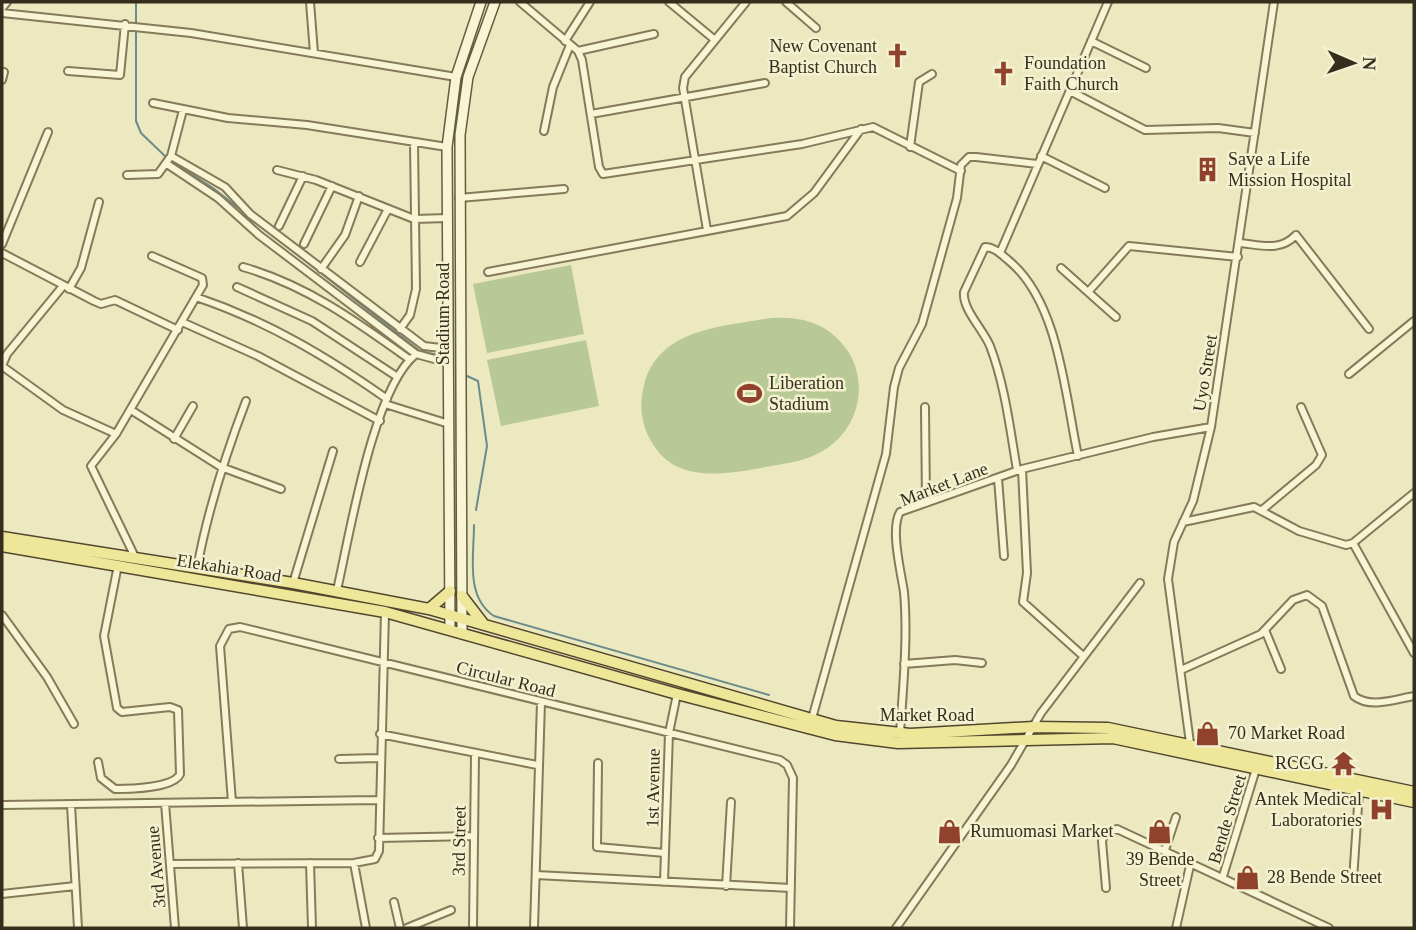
<svg xmlns="http://www.w3.org/2000/svg" width="1416" height="930" viewBox="0 0 1416 930" font-family="'Times New Roman',serif">
<style>
.green{fill:#b8c996}
.lines{fill:none;stroke-linecap:round;stroke-linejoin:round}
.stream{stroke:#6b8c8b;stroke-width:2}
.minor-casing{stroke:#857a59;stroke-width:10}
.secondary-casing{stroke:#665b3d;stroke-width:12}
.primary-casing{stroke:#52472e;stroke-width:13}
.minor{stroke:#f7f5d4;stroke-width:6}
.secondary{stroke:#f7f5d4;stroke-width:9}
.primary{stroke:#eee79a;stroke-width:10}
.labels{text-anchor:middle;dominant-baseline:central;stroke-width:5;stroke-linejoin:round;paint-order:stroke}
.poi-label{font-size:18px;fill:#352e1d;stroke:#f4f1d0;text-anchor:start}
.street-label{font-size:18px;fill:#352e1d;stroke:#f4f1d0}
</style>
<rect width="100%" height="100%" fill="#ece9c1"/>
<!-- green -->
<path class="green" d="M571 265 584 334 487 353 473 284Z
M770 318C800 316 826 322 845 347 872 383 858 435 817 454 800 463 779 464 761 468 722 475 674 483 651 441 641 424 639 405 644 385 659 328 722 327 770 318Z
M586 340 599 406 501 426 487 360Z"/>
<g class="lines">
<!-- stream -->
<path class="stream" d="M136 2V121L141 133 167 158
M171 161 213 188 411 344 420 351 438 355
M467 376 478 381 487 446 476 510
M474 525C474 556 465 597 494 616L769 695"/>
<defs>
<path id="minor" d="M310 2 314 53
M520 2 578 51 582 60 599 167 603 174 802 144 873 127 961 171
M669 2 715 40
M786 2 816 28
M2 8 7 2
M2 13 191 33 456 77
M565 41 590 2
M1091 41 1146 68
M578 51 654 34
M68 71 120 75 125 24
M2 80 4 72
M1070 91 1145 130 1218 128 1255 133
M153 103 228 118 307 125 447 147
M591 114 765 83
M544 131 553 87 570 45
M910 147 919 82 932 74
M171 156 225 187 250 214 424 346 449 349
M1041 156 1105 188
M167 164 218 198 259 235 416 354 449 363
M277 170 316 180 414 219 448 218
M127 175 158 174 171 156 183 110
M459 198 564 189
M279 226 303 176
M707 230 683 88 685 77 746 2
M1240 243C1261 245 1280 252 1296 235L1369 329
M2 244 48 132
M304 244 332 186
M2 253 94 301 101 304 115 300 178 330
M1000 253 1108 2
M360 262 388 209
M243 267C306 285 356 321 409 359
M1061 268 1116 317
M321 269 345 235 359 196
M488 272 787 216 814 193 861 129
M63 286 7 354 2 366 63 410 116 434
M237 287 312 321 396 376
M69 289 81 268 99 202
M1089 291 1129 246 1238 257
M196 297C267 321 326 356 387 399
M182 322 258 356 380 421
M400 329 410 315 416 289 414 143
M1349 374 1414 321
M385 404 449 424
M925 407 926 503
M131 410 221 467 281 489
M174 439 193 406
M1022 469 1027 573 1023 602 1082 655
M1017 470C1010 429 1005 385 990 346 983 329 962 309 964 292L985 247C994 247 1001 254 1008 260 1059 301 1065 395 1078 456
M998 478 1004 556
M1262 510 1316 465 1322 455 1301 407
M1183 522 1254 507 1299 531 1346 545 1353 543 1414 493
M1353 543 1414 653
M135 557 91 466 116 434 203 285 202 278 152 256
M197 568C208 509 225 456 246 401
M293 583 333 451
M337 590C350 534 373 388 416 354
M2 615 47 677 74 724
M1265 630 1281 669
M904 664 955 660 982 663
M1181 670 1261 634 1293 600 1307 595 1322 606 1354 696C1370 709 1396 699 1414 696
M811 722 886 454 894 387 899 368 922 324 957 198 961 165 969 157H976L1037 164
M900 733C903 687 908 638 904 592 901 572 890 529 900 512L1022 469 1153 437 1211 427
M380 734 537 765
M1190 743 1168 579 1174 542 1193 501 1211 427 1274 2
M339 759 379 758
M98 762 101 778 115 789C129 789 174 788 180 774L178 710 170 707 122 712 117 708 104 636 118 565
M598 763 597 847 665 853
M232 802 220 646 229 629 240 627 780 760 787 765 793 778 790 928
M165 803 175 928
M2 805 378 800
M71 805 78 928
M378 838 473 836
M1165 850 1176 817
M238 863 243 928
M310 863 312 928
M354 863 366 928
M170 864 354 863 375 859 379 851 385 612
M536 875 791 888
M1223 876 1256 769
M1353 880 1359 791
M664 882 669 733 677 694
M726 886 731 802
M1106 888 1102 841 1105 833 1117 829 1329 928
M2 894 75 886
M394 902 400 928
M407 928 451 910
M473 928 475 754
M534 928 541 702
M896 928 1011 765 1041 713 1140 583
M1176 928 1191 861"/>
<path id="secondary" d="M450 628 447 147 456 77 481 2
M462 632 460 135 468 77 495 2"/>
<path id="primary" d="M2 537 293 583 429 609 836 726 910 734 1033 727 1108 728 1414 792
M2 546 385 612 677 694 835 735 898 743 1113 738 1414 802
M462 596 482 622
M429 609 450 591"/>
</defs>
<!-- minor casing -->
<use href="#minor" class="minor-casing"/>
<!-- secondary casing -->
<use href="#secondary" class="secondary-casing"/>
<!-- primary casing -->
<use href="#primary" class="primary-casing"/>
<!-- minor -->
<use href="#minor" class="minor"/>
<!-- secondary -->
<use href="#secondary" class="secondary"/>
<!-- primary -->
<use href="#primary" class="primary"/>
</g>
<!-- icons -->
<defs>
<symbol id="church-bare" viewBox="-9 -9 18 18"><path d="M-1.2-6h2.4v3.5h3.3v2.4h-3.3V6h-2.4V-.1h-3.3v-2.4h3.3Z" fill="#91422c" stroke="#f4f1d0" stroke-width="2.5" paint-order="stroke"/></symbol>
<symbol id="building-bare" viewBox="-9 -9 18 18"><path d="M-4-6H4V6H1V3H-1V6H-4ZM-2.5-4.3h1.7v1.8h-1.7ZM.8-4.3h1.7v1.8H.8ZM-2.5-1h1.7V.8h-1.7ZM.8-1h1.7V.8H.8Z" fill="#91422c" stroke="#f4f1d0" stroke-width="2.5" paint-order="stroke"/></symbol>
<symbol id="stadium-bare" viewBox="-9 -9 18 18"><path d="M0-5a6.5 5 0 1 0 0 10a6.5 5 0 1 0 0-10ZM-3.5-1.8h7v3.6h-7Z" fill="#91422c" stroke="#f4f1d0" stroke-width="2.5" paint-order="stroke"/></symbol>
<symbol id="shop-bare" viewBox="-9 -9 18 18"><path d="M-5-2.5h2.3a2.7 3.5 0 0 1 5.4 0H5L5.5 6h-11ZM-1.5-2.5h3a1.5 2.3 0 0 0-3 0Z" fill="#91422c" stroke="#f4f1d0" stroke-width="2.5" paint-order="stroke"/></symbol>
<symbol id="temple-bare" viewBox="-9 -9 18 18"><path d="M0-6L5-2H3V0L6.5 2.5H4V6H1.5V3h-3V6H-4V2.5H-6.5L-3 0V-2H-5Z" fill="#91422c" stroke="#f4f1d0" stroke-width="2.5" paint-order="stroke"/></symbol>
<symbol id="hospital-bare" viewBox="-9 -9 18 18"><path d="M-5-5h3v3.5h4V-5h3V5h-3V1.5h-4V5h-3Z" fill="#91422c" stroke="#f4f1d0" stroke-width="2.5" paint-order="stroke"/></symbol>
</defs>
<g fill-rule="evenodd">
<use href="#church-bare" x="880" y="38" width="35" height="35"/>
<use href="#church-bare" x="986" y="56" width="35" height="35"/>
<use href="#building-bare" x="1190" y="152" width="35" height="35"/>
<use href="#stadium-bare" x="732" y="376" width="35" height="35"/>
<use href="#shop-bare" x="1190" y="716" width="35" height="35"/>
<use href="#temple-bare" x="1326" y="746" width="35" height="35"/>
<use href="#hospital-bare" x="1364" y="792" width="35" height="35"/>
<use href="#shop-bare" x="932" y="814" width="35" height="35"/>
<use href="#shop-bare" x="1142" y="814" width="35" height="35"/>
<use href="#shop-bare" x="1230" y="860" width="35" height="35"/>
</g>
<g class="labels">
<!-- poi labels -->
<g class="poi-label">
<text x="877" y="46" text-anchor="end">New Covenant<tspan x="877" dy="21">Baptist Church</tspan></text>
<text x="1024" y="63">Foundation<tspan x="1024" dy="21">Faith Church</tspan></text>
<text x="1228" y="159">Save a Life<tspan x="1228" dy="21">Mission Hospital</tspan></text>
<text x="769" y="383">Liberation<tspan x="769" dy="21">Stadium</tspan></text>
<text x="1228" y="733">70 Market Road</text>
<text x="1324" y="763" text-anchor="end">RCCG</text>
<text x="1362" y="799" text-anchor="end">Antek Medical<tspan x="1362" dy="21">Laboratories</tspan></text>
<text x="970" y="831">Rumuomasi Market</text>
<text x="1160" y="859" text-anchor="middle">39 Bende<tspan x="1160" dy="21">Street</tspan></text>
<text x="1267" y="877">28 Bende Street</text>
</g>
<!-- street labels -->
<g class="street-label">
<text transform="translate(443 314) rotate(-90)">Stadium Road</text>
<text transform="translate(1205 373) rotate(-81)">Uyo Street</text>
<text transform="translate(944 484) rotate(-21)">Market Lane</text>
<text transform="translate(229 568) rotate(9)">Elekahia Road</text>
<text transform="translate(506 679) rotate(14)">Circular Road</text>
<text x="927" y="715">Market Road</text>
<text transform="translate(653 788) rotate(-89)">1st Avenue</text>
<text transform="translate(1227 819) rotate(-73)">Bende Street</text>
<text transform="translate(459 841) rotate(-89)">3rd Street</text>
<text transform="translate(156 867) rotate(-95)">3rd Avenue</text>
</g>
</g>
<!-- border -->
<rect width="1416" height="930" fill="none" stroke="#352e1d" stroke-width="7"/>
<!-- north arrow -->
<g transform="translate(1353 63) rotate(92)" stroke="#f4f1d0" stroke-width="5" paint-order="stroke">
<path d="M0-5L12 26L0 18L-12 26Z" fill="#352e1d"/>
<text y="-10" font-size="19" font-weight="bold" text-anchor="middle" fill="#352e1d">N</text>
</g>
</svg>
